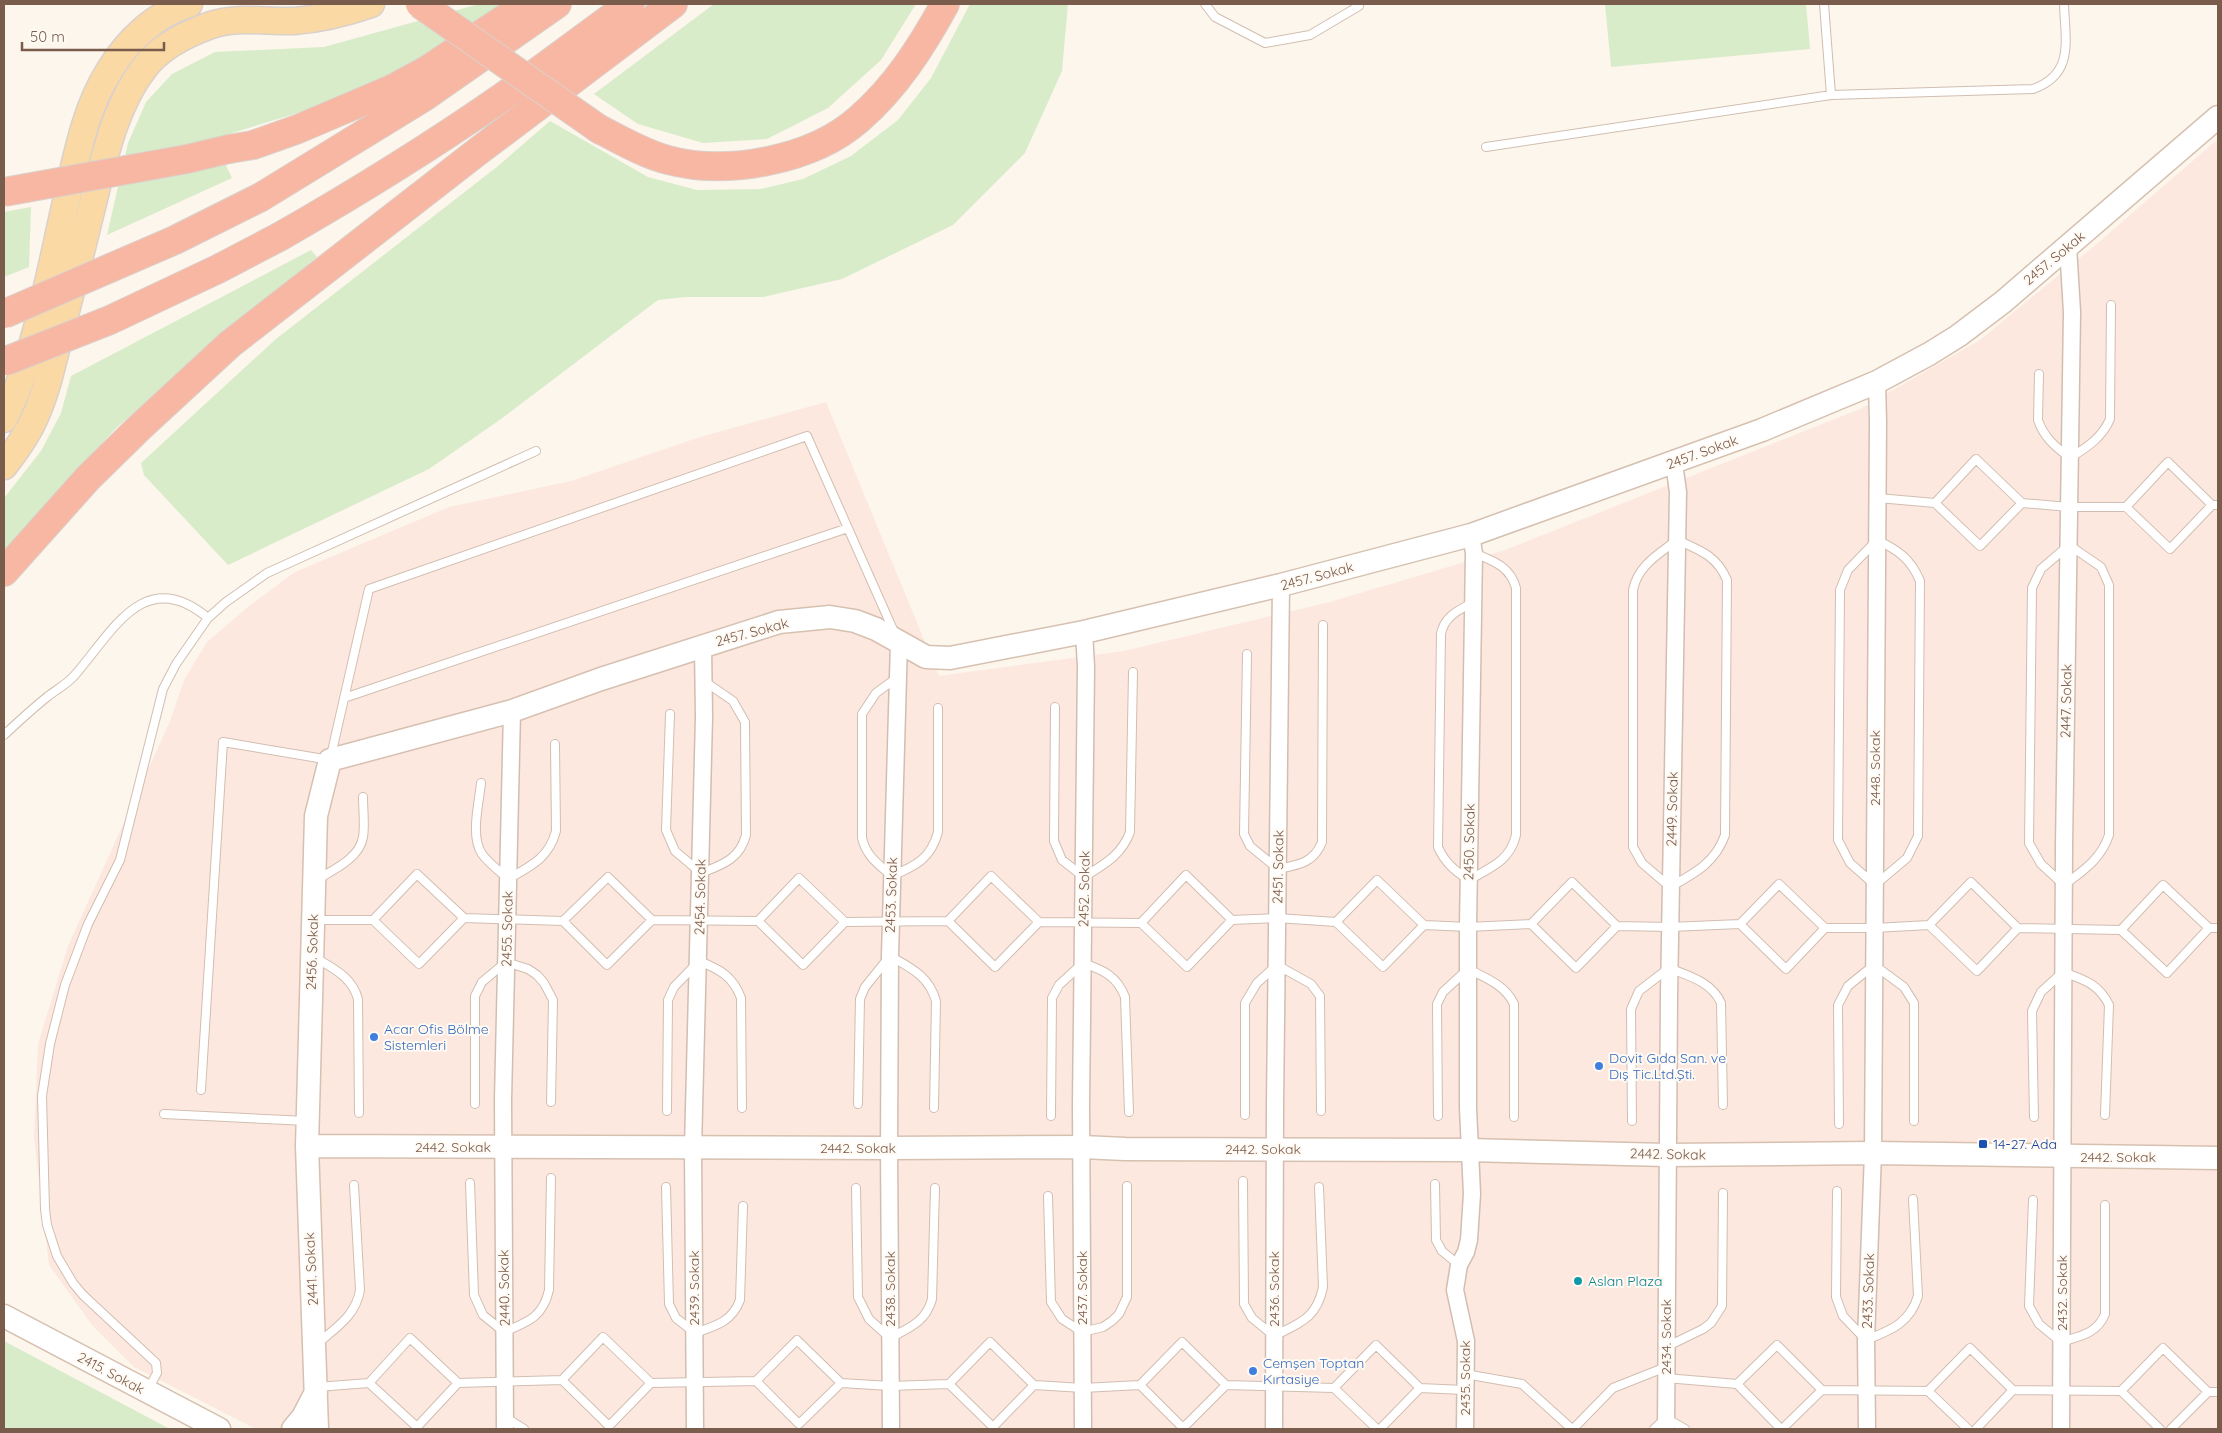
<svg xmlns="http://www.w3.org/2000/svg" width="2222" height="1433" viewBox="0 0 2222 1433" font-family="Quicksand,sans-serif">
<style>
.commercial{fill:#fde8e0}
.green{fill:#d8ecc9}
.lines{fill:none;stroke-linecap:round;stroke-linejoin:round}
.lane-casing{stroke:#d1beb0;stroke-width:10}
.street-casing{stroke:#d1beb0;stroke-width:19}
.secondary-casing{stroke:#d6c0b0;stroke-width:25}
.primary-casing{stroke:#dad1cd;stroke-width:29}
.highway-casing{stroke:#dad1cd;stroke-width:30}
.lane{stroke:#fff;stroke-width:8}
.street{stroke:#fff;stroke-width:16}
.secondary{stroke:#fff;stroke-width:22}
.primary{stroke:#fbd9a5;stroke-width:26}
.highway{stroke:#f7b7a3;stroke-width:28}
.highway-bridge-casing{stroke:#dad1cd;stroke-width:30;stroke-linecap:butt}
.highway-bridge{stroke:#f7b7a3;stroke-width:28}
.shop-dot{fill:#3f7fe0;stroke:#fffaf3;stroke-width:2}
.transit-dot{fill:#1a4fb4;stroke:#fffaf3;stroke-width:2}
.culture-dot{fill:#0f9aa8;stroke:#fffaf3;stroke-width:2}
.labels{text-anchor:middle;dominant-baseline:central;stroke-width:4;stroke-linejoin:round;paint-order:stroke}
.street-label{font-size:14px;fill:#7a5c4d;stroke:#fffaf3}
.shop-label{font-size:14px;fill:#366cbe;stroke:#fffaf3;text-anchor:start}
.transit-label{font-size:14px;fill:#164399;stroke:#fffaf3;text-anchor:start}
.culture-label{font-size:14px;fill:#0d838f;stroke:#fffaf3;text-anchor:start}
</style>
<rect width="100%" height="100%" fill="#fdf6ec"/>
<!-- commercial -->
<path class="commercial" d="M2218 139V1429H256L134 1367 92 1325 49 1265 34 1138 38 1044 68 946 170 721 184 680 207 642 249 606 295 572 449 507 571 481 700 437 826 402 939 676 1124 651 1330 602 1505 550 1860 409 1980 340 2093 247Z"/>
<!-- green -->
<path class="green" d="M479 4H504L409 65 320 106 213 139 232 178 107 235 128 143 146 102 172 74 215 52 324 47Z
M714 4H916L881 60 828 108 767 139 703 143 638 124 594 94Z
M970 4H1068L1062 71 1025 153 953 225 842 279 763 297H685L658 300 501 419 429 469 228 565 144 475 141 463 276 339 498 166 550 121 648 177 697 190 761 189 803 179 851 156 898 120 931 78Z
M1605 4H1806L1810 49 1611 67Z
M31 207 29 267 4 277V212Z
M311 250 317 257 227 331 116 428 4 552V498L41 451 61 413 71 376Z
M4 1341 170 1429H4Z"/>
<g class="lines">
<defs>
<path id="lane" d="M1205 4 1215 17 1265 43 1310 35 1359 6
M1824 4 1831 95
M1486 147 1831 95 2033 89C2075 74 2065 40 2064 4
M2039 374 2038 420C2044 438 2056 447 2070 458 2087 447 2102 438 2110 419L2111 305
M1878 498 1935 503 1980 546 2022 503
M1935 503 1976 459 2022 503 2069 507H2126L2170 549 2212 505
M2126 507 2168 462 2212 505H2218
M1677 540C1700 550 1717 556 1727 580L1725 835C1715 863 1695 873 1670 887L1642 863 1633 847V590C1638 565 1659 554 1677 540Z
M1877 540C1898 550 1911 559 1920 581L1918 836 1907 858 1875 885 1850 863 1838 840 1840 590 1848 570Z
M2069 545 2101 567 2109 585V835C2101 859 2084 870 2064 885L2041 864 2029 843 2032 588 2041 569Z
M1474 602C1459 610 1444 616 1441 634L1438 847C1445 863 1455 871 1469 880 1490 868 1510 861 1516 835V588C1510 566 1493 561 1474 553
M1247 654 1244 834 1250 846 1278 869C1298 865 1314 863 1322 842L1323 625
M898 677 876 693 862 714V838C866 856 879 865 892 876 915 866 931 859 938 832V708
M344 698 848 528
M1055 707 1054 841 1062 860 1084 877C1103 865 1122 855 1130 832L1133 672
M670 714 666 830 675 851 701 873C722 865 740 859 746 835L745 722 733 701 704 681
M4 735C18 722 32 709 47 697 56 690 67 684 74 676 112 633 144 564 208 618
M481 783C479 804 470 836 482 854 489 864 500 871 508 879 531 866 549 858 556 831L555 744
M318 879C333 870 360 858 363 837 365 825 363 810 363 797
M316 920H373L419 964 464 918
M373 920 417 874 464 918 563 921 607 965 652 920
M563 921 608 877 652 920 758 921 803 965 845 922
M758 921 799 878 845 922 948 921 991 876 1039 922 1141 923 1187 967 1232 920 1277 918 1336 922 1383 967 1424 925
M948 921 995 967 1039 922
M1336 922 1377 880 1424 925 1468 927 1531 924 1572 882 1617 926 1670 927 1740 924 1779 884 1825 928H1874L1929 925 1971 882 2018 928 2121 930 2167 973 2209 928
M1141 923 1186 875 1232 920
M1531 924 1576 968 1617 926
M1740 924 1786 969 1825 928
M1929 925 1977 971 2018 928
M2121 930 2163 885 2209 928H2218
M316 958C334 969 352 977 358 999L359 1113
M201 1090 223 742 330 760 369 589 807 436 895 634
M475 1104V996L482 982 506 962 528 969 537 975 544 983 553 1000 551 1102
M858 1104 860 999 865 987 890 956C911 968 929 976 936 1001L934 1108
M667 1111 668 1000 674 987 699 961C719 969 733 976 741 998L742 1108
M164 1114 307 1121
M1245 1115V1003L1257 983 1277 965 1311 984 1320 996 1321 1111
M1051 1116 1052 998 1059 985 1083 963C1103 970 1117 976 1125 997L1129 1112
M1438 1116 1437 1004 1443 992 1468 969C1486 978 1505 985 1514 1004V1117
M2034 1117 2032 1011 2041 992 2063 972C2083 979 2099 984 2109 1005L2105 1115
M1632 1121 1631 1009 1639 991 1669 968C1689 976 1712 982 1721 1003L1723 1105
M1839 1124 1838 1005 1848 986 1874 965 1904 987 1914 1003V1121
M1243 1181 1244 1304 1252 1318 1274 1336C1300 1323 1317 1318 1323 1287L1319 1187
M470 1183 474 1295 483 1315 504 1332C528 1322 543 1317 549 1290L551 1178
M1435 1184 1436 1240 1442 1251 1459 1265
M666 1187 669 1304 676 1318 695 1333C715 1326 732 1322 740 1300L743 1206
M856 1188 858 1297 869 1319 890 1338C909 1328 926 1322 932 1299L935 1188
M1837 1191 1836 1297 1843 1316 1866 1340C1891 1330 1910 1323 1918 1296L1913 1199
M1048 1196 1051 1302 1062 1319 1082 1332 1103 1327 1112 1321 1119 1314 1127 1297V1186
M2033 1200 2029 1306 2039 1324 2061 1342C2080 1336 2097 1334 2105 1314V1205
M318 1343C337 1327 356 1315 360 1290L354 1185
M1666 1347 1703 1329 1711 1323 1722 1306 1723 1193
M1465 1374 1522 1384 1572 1429
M1666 1378 1737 1384 1781 1429
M562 1380 609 1426 651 1383 756 1381 799 1424 841 1383
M756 1381 797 1340 841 1383 890 1386 949 1384 990 1342 1034 1385 1083 1388 1140 1385 1182 1342 1226 1385 1334 1388 1377 1429
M369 1383 417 1427 458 1383
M949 1384 993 1427 1034 1385
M1737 1384 1777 1345 1822 1390 1928 1391 1968 1429
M1140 1385 1183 1428 1226 1385
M317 1387 369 1383 410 1338 458 1383 562 1380 603 1337 651 1383
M1334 1388 1376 1345 1420 1388 1464 1390
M148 1390 157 1373 156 1363 83 1295 73 1283 57 1256 47 1225 45 1209 42 1096 50 1044 65 985 88 924 120 860 163 689 176 664 208 618 226 602 267 573 536 451
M1928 1391 1970 1348 2013 1390 2121 1391 2163 1348 2208 1392H2218
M2121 1391 2160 1429
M505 1417 524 1429
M1380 1429 1420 1388
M1573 1429 1613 1388 1666 1367
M1654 1429 1666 1418 1685 1429
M1782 1429 1822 1390
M1976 1429 2013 1390
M2171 1429 2208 1392"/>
<path id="street" d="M505 1429 503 1100 512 711
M695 1429 693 1148 704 717 703 645
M891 1429 889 1148 890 956 899 642
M1083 1429 1081 1106 1086 667 1084 632
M1274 1429 1275 1105 1281 585
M1465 1429 1466 1341 1455 1290 1459 1265 1466 1252 1469 1240 1472 1194 1468 1108V927L1474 553 1471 535
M1666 1429 1669 995 1678 492 1674 463
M1867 1429 1866 1340 1873 1153 1878 422 1877 382
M2061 1429 2064 847 2072 312 2068 246"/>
<path id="secondary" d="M307 1146 889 1148 1082 1147 1125 1149 1469 1150 1667 1155 1873 1153 2218 1158
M4 1316 219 1429
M293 1429 303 1417 316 1392
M317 1429 307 1146 316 816 330 760 512 711 601 679 779 622 830 617 855 621 876 629 926 657 950 658 1084 632 1281 585 1471 535 1762 430 1877 382 1929 354 1958 336 2003 302 2218 117"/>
<path id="primary" d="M4 419C38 350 51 264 69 189 78 149 87 106 109 71 127 41 155 14 189 4
M4 466C28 435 37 418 48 381 62 327 76 273 89 219 102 169 112 109 145 67 161 46 186 34 211 25 237 16 266 22 294 21 321 19 345 13 371 4"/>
<path id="highway" d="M599 129C621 140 644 154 668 160 727 176 813 160 859 119 896 87 922 46 945 4
M229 149 253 145 298 129 392 89 427 70 518 10
M261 197 424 97 557 4
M281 236C356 193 429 148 501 98 544 68 587 35 630 4
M4 572 88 478 139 428 230 344 477 152 673 4"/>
</defs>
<!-- lane casing -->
<use href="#lane" class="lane-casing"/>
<!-- street casing -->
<use href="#street" class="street-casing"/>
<!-- secondary casing -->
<use href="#secondary" class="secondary-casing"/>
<!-- primary casing -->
<use href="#primary" class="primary-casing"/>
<!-- highway casing -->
<use href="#highway" class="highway-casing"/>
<!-- lane -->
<use href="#lane" class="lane"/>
<!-- street -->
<use href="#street" class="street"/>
<!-- secondary -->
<use href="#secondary" class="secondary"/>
<!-- primary -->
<use href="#primary" class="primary"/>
<!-- highway -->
<use href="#highway" class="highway"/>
<defs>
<path id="highway-bridge" d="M420 4 599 129
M4 192 187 159 229 149
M4 314 175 240 261 197
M6 361 110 320 218 269 281 236"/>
</defs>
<!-- highway-bridge casing -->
<use href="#highway-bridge" class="highway-bridge-casing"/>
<!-- highway-bridge -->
<use href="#highway-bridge" class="highway-bridge"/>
</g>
<!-- markers -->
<g class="shop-dot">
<circle cx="374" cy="1037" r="5"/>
<circle cx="1599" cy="1066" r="5"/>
<circle cx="1253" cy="1371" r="5"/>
</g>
<rect class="transit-dot" x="1978" y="1139" width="10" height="10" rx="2.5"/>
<circle class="culture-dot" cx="1578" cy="1281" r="5"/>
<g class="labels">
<!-- street labels -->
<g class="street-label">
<text transform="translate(2054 258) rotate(-40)">2457. Sokak</text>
<text transform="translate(1702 452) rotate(-20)">2457. Sokak</text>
<text transform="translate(1317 576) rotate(-15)">2457. Sokak</text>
<text transform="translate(752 632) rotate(-15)">2457. Sokak</text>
<text transform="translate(2066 701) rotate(-89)">2447. Sokak</text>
<text transform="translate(1875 768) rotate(-90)">2448. Sokak</text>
<text transform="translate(1672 809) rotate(-89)">2449. Sokak</text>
<text transform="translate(1469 842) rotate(-89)">2450. Sokak</text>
<text transform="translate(1278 867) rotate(-89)">2451. Sokak</text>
<text transform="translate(1084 889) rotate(-89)">2452. Sokak</text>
<text transform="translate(891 895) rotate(-88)">2453. Sokak</text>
<text transform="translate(700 897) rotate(-89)">2454. Sokak</text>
<text transform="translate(507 929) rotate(-89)">2455. Sokak</text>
<text transform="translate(312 952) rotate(-88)">2456. Sokak</text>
<text x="453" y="1147">2442. Sokak</text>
<text x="858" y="1148">2442. Sokak</text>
<text x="1263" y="1149">2442. Sokak</text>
<text transform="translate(1668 1154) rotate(1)">2442. Sokak</text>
<text x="2118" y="1157">2442. Sokak</text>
<text transform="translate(311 1269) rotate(-93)">2441. Sokak</text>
<text transform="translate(504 1288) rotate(-91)">2440. Sokak</text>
<text transform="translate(694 1288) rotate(-90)">2439. Sokak</text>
<text transform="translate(1082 1288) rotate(-90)">2437. Sokak</text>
<text transform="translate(890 1289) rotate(-90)">2438. Sokak</text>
<text transform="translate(1274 1289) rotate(-90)">2436. Sokak</text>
<text transform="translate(1868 1291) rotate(-88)">2433. Sokak</text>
<text transform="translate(2062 1293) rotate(-90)">2432. Sokak</text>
<text transform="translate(1666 1337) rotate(-90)">2434. Sokak</text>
<text transform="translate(111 1373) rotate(28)">2415. Sokak</text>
<text transform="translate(1465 1378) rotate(-90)">2435. Sokak</text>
</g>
<!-- shop labels -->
<g class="shop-label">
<text x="384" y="1029">Acar Ofis Bölme<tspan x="384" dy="16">Sistemleri</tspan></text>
<text x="1609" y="1058">Dovit Gıda San. ve<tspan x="1609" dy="16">Dış Tic.Ltd.Şti.</tspan></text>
<text x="1263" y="1363">Cemşen Toptan<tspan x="1263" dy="16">Kırtasiye</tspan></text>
</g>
<!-- transit labels -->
<g class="transit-label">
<text x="1993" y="1144">14-27. Ada</text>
</g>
<!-- culture labels -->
<g class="culture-label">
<text x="1588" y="1281">Aslan Plaza</text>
</g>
</g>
<!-- border -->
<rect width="2222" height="1433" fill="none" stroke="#7a5c4d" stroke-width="10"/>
<!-- scale -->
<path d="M22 42v8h142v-8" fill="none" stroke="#7a5c4d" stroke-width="2.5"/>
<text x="30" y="42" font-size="15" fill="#7a5c4d" stroke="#fffaf3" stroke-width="4" paint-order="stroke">50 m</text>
</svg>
